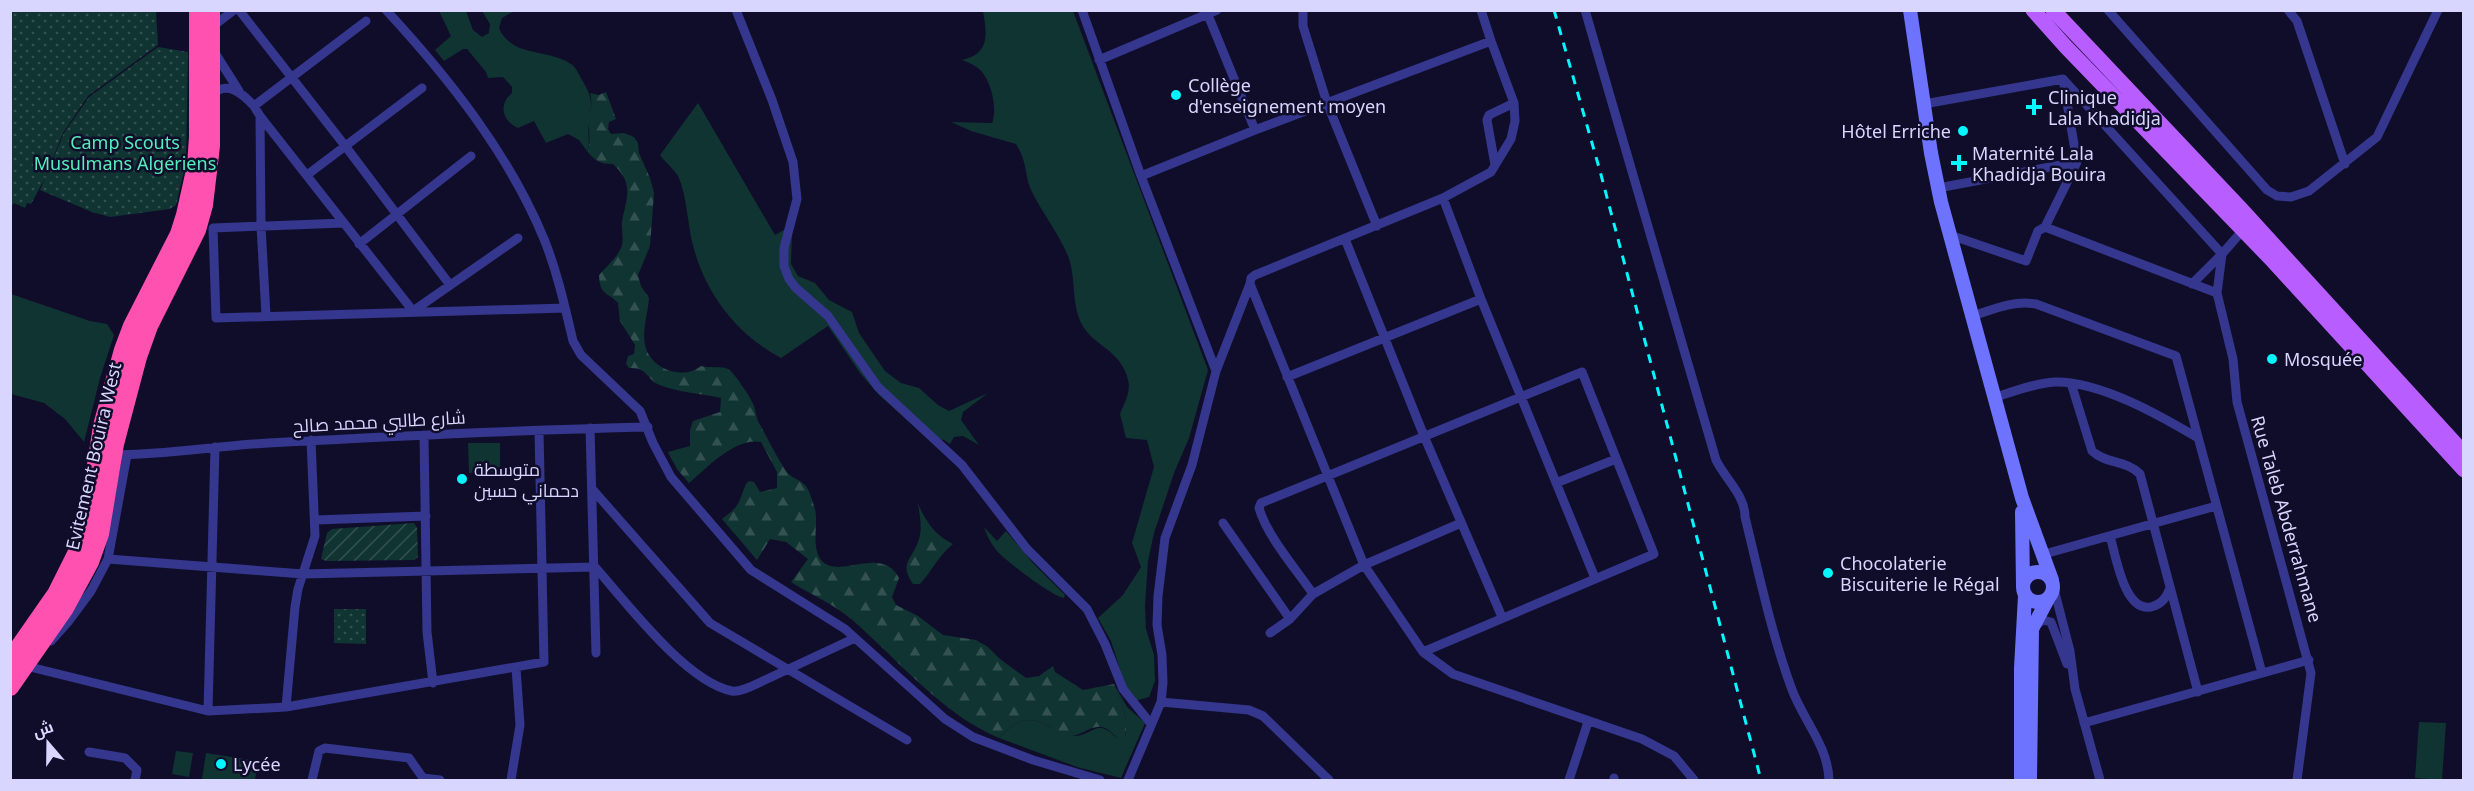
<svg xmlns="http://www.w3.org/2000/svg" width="2474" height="791" viewBox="0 0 2474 791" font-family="'Noto Sans',Cairo,sans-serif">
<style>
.grass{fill:#103431}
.forest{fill:url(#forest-firs)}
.park{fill:url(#park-dots)}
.garden{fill:url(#garden-furrows)}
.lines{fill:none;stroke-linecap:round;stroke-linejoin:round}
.street{stroke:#34378d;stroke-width:9}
.secondary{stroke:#6d73ff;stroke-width:14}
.primary{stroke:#b85dff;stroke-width:15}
.highway{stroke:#ff51b0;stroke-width:18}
.rail{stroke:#02f7ff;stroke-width:3;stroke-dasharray:9 8;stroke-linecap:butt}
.poi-dot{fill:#02f7ff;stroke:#100d2a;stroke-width:2}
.labels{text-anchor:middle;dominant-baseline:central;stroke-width:5;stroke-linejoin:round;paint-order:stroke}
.poi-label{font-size:18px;fill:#d8d6ff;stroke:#100d2a;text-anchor:start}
.park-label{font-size:18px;fill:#56ecbc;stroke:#100d2a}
.street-label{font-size:18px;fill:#d8d6ff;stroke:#100d2a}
</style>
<defs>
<pattern id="forest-firs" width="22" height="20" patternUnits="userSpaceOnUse" patternTransform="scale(1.5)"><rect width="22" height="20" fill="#103431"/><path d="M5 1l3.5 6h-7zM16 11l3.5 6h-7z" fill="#325150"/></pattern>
<pattern id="park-dots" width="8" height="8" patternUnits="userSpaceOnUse" patternTransform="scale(1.5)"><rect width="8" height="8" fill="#103431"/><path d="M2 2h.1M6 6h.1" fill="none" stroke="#325150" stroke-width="1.8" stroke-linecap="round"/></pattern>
<pattern id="garden-furrows" width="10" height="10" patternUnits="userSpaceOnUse" patternTransform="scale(1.5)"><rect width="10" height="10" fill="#103431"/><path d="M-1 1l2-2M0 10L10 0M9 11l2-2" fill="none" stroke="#325150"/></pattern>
</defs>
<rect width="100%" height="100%" fill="#100d2a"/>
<!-- grass -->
<path class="grass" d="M439 11H466L473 30 482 37 489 33 490 24 482 11H522H514L502 18 499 28C512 58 548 48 571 64 576 67 579 75 582 80 593 98 592 103 589 124 587 134 591 141 587 151L579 140 568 134 546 143 534 121 518 128C502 121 498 104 512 93V87L503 77 488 78 486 72 467 49H463L444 61 435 50 451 36Z
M983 11H1073L1208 370 1189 438 1174 473 1154 533 1148 561 1145 606 1146 629 1154 655 1155 681 1149 697 1135 701 1126 688 1111 641 1098 618 1123 595 1141 567 1132 543 1154 467 1147 440 1126 438 1120 414C1127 397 1133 389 1125 371 1115 349 1095 345 1084 328 1070 306 1077 279 1068 256 1059 234 1043 214 1032 192 1024 175 1028 163 1016 144L971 131 951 122 992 123C998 109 991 79 979 69 975 65 967 62 962 60 990 54 987 34 983 11Z
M698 103 775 235 787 228 792 233 791 264 798 276 815 283 829 300 852 312 859 333 885 371 901 383 919 388 938 405 949 411 988 393 963 412 961 420 979 445 963 436 954 437 950 444 944 440 925 436 879 395 860 373 828 326 781 358C738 335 707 296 694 249 687 226 688 198 678 176 674 169 665 162 660 155Z
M11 294 90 321 107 324 114 335 100 378 84 442 65 419 44 403 11 394Z
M468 443H500V472L469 473Z
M984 527 997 541 1006 531 1034 564 1065 595 1064 598C1053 597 1006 561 998 552 991 544 987 536 984 527Z
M1114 684 1127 707 1145 723 1121 778 1077 767 999 738C1014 723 1025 714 1047 725 1057 730 1060 736 1072 736 1094 737 1095 716 1117 738H1125C1129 717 1122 703 1114 684Z
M2419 722 2446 723 2442 780 2415 778Z
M176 751 193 753 189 777 172 774Z
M206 753 258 761 255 780 202 779Z"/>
<!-- forest -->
<path class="forest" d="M606 92 616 119 609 122 608 129 611 134 624 133 634 137 638 143 639 153 650 178 654 193 650 246 638 275 641 286 649 298C648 313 642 330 645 345 650 369 683 381 701 366 709 368 721 366 728 369 733 371 752 399 754 406 756 412 756 418 759 423 768 439 776 456 786 471 791 478 799 479 805 485 809 489 812 500 814 506 820 522 810 545 821 560 839 581 881 544 899 578L892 597 896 605 918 616 943 635 976 640 988 647 1000 659 1026 678 1039 676 1053 666 1055 672 1083 690 1114 684C1122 703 1129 717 1125 738L1121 740C1114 737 1111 729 1102 727 1089 725 1078 740 1062 736 1057 734 1053 727 1047 725 1025 714 1014 723 999 738 940 713 898 659 850 618 833 604 810 594 791 582L808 559 786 542 770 539 757 560 722 519C742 504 737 505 746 484L749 481 754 482 760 492 777 488V472L761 442C735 437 707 468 689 483L677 469 668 452 690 446V430L693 421 720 412 721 398C704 394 677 392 660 385 646 380 649 367 629 368L626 364 628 356 634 354 635 345 620 321 618 303C607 291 600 296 599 275 607 266 619 256 622 245 624 237 621 228 622 221 627 197 634 183 613 164 600 164 595 161 587 151 591 142 589 137 589 127 588 115 594 108 590 93L599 95Z
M918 504C927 523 934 534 953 544 938 556 932 571 920 584H913C899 563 911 561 918 542 923 530 920 516 918 504Z"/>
<!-- park -->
<path class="park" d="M11 10 156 11 158 45 88 96 63 133 44 180 31 204 27 203 25 208 14 203 11 207Z
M158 47 188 52 186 163 176 205 170 209 110 217 92 212 40 190 64 133 89 97Z
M334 609H366V644L334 643Z"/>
<!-- garden -->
<path class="garden" d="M414 523 417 528 418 557 414 560 326 561 321 559 327 533 332 529Z"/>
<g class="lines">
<!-- street -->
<path class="street" d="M239 10 346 147 450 285
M386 10C448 77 509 154 544 239 557 271 565 307 573 341L581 355 640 411 653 443 671 477 751 570 845 629 945 719 973 737 1033 760 1100 780
M736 10 772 100 793 162 797 199 784 248V266L789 279 796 288 828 316 878 387 962 465 1027 549 1087 609 1105 644 1123 689 1151 724
M1082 10 1141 176 1216 371
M1303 10V26L1327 103 1377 226
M1481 10 1491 41
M1585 10 1716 460C1726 480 1745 495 1745 517 1759 574 1771 632 1791 687 1802 719 1828 745 1829 780
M2108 10 2267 190 2277 196 2291 197 2309 191 2377 137 2438 10
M2288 10 2297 21 2345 164
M366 21 254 106 260 116 413 311 518 238
M212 27 234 10
M215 53 239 91
M1099 60 1217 10
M2063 79 2222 254 2192 284
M212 95C227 80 242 93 254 106
M1924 104 2063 79 2077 162 1938 188
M260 116 261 226 266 315
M1255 130 1491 41 1514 103 1515 121 1511 139 1491 172 1443 198 1255 275 1251 278 1250 284 1364 565 1423 652 1453 674 1642 739 1674 756 1694 780
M1495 165 1487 120 1489 115 1514 103
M307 175 422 88
M1141 176 1255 130 1208 15
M1443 198 1481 299 1595 578
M343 223 213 228 216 318 565 308
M2045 227 2077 162
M1950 235 2026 261 2038 231 2045 227 2217 293 2233 359 2237 402 2311 673 2297 780
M1345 239 1424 436 1502 617
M359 244 471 156
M2217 293 2222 254 2243 230
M1973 316C1994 309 2014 300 2036 304L2176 356 2262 673
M1287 377 1481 299
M2071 383 2092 451C2106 464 2126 460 2140 474L2198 692
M1996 397C2015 391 2036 383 2055 382 2100 381 2161 416 2198 438
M590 428 596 653
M424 435 427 632 433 683
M215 447 208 711 286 707 544 662 539 431
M113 455C165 455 216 446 268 443 394 436 521 430 648 427
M1556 483 1616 459
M593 490 710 623 907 740
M316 520 426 516
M1223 523 1290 619
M2110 536C2116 556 2124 612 2151 607 2162 604 2166 598 2170 588
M2041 555 2216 506
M108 559 303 574 595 567C626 602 686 682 732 691 739 692 744 689 750 687L855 638
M2053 585 2070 651 2075 689 2100 780
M1313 594C1296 569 1267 536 1259 508L1261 503 1582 372 1654 554 1423 652
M2035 626 2043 620 2051 622 2067 664
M1270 633 1290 619 1313 594 1364 565 1461 523
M51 641 68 622 91 591 108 559 127 455
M26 666 208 711
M1161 702 1249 710 1263 716 1329 780
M286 707 295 607 298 589 315 536 311 440
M2084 723 2309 660
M89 752 125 758 137 770 135 780
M312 780 319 751 325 748 409 758 423 778 440 780
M511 780 520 725 516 668
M1128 780 1161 702 1163 683 1162 655 1157 625 1158 596 1165 538 1192 465 1216 371 1250 284
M1569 780 1588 722
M1614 780V778"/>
<!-- secondary -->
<path class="secondary" d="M1910 10 1931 153 1941 202 2022 498 2052 580
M2022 512 2023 586
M2023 587a15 15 0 1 1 30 0a15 15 0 1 1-30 0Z
M2021 780V668L2025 596
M2030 780 2032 629 2048 599"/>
<!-- primary -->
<path class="primary" d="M2033 10 2066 47 2270 258 2464 470
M2053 10 2242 210 2464 453"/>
<!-- highway -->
<path class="highway" d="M10 660 56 594 81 544 87 524 102 426 123 350 132 326 179 234 185 215 196 166 198 137V10
M10 687 65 608 90 562 100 534 115 444 138 357 149 326 197 230 204 205 211 146V10"/>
<!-- rail -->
<path class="rail" d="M1554 10 1600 171 1761 780"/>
</g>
<!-- markers -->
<g class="poi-dot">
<circle cx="1176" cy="95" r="6"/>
<path d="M2031 98h6v6h6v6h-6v6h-6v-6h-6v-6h6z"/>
<circle cx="1963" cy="131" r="6"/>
<path d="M1956 154h6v6h6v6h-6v6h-6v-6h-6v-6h6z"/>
<circle cx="2272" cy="359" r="6"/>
<circle cx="462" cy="479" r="6"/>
<circle cx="1828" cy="573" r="6"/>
<circle cx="221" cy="764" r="6"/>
</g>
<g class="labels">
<!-- poi labels -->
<g class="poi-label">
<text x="1188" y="85">Collège<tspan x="1188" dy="21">d'enseignement moyen</tspan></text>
<text x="2048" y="97">Clinique<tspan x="2048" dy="21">Lala Khadidja</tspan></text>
<text x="1951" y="131" text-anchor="end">Hôtel Erriche</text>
<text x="1972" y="153">Maternité Lala<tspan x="1972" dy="21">Khadidja Bouira</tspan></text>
<text x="2284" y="359">Mosquée</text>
<text x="474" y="469">متوسطة<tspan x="474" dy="21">دحماني حسين</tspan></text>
<text x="1840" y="563">Chocolaterie<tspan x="1840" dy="21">Biscuiterie le Régal</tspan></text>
<text x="233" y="764">Lycée</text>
</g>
<!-- park labels -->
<g class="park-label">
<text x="125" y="142">Camp Scouts<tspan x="125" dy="21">Musulmans Algériens</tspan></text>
</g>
<!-- street labels -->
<g class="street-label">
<text transform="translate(379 421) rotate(-3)">شارع طالبي محمد صالح</text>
<text transform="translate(93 456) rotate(-77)">Evitement Bouira West</text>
<text transform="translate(2287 519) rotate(74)">Rue Taleb Abderrahmane</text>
</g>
</g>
<!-- border -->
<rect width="2474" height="791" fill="none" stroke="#d8d6ff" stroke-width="24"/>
<!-- north arrow -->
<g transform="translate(48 743) rotate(340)" stroke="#100d2a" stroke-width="4.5" paint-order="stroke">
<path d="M0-4.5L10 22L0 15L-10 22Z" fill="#d8d6ff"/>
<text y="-9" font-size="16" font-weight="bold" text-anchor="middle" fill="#d8d6ff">ش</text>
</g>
</svg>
